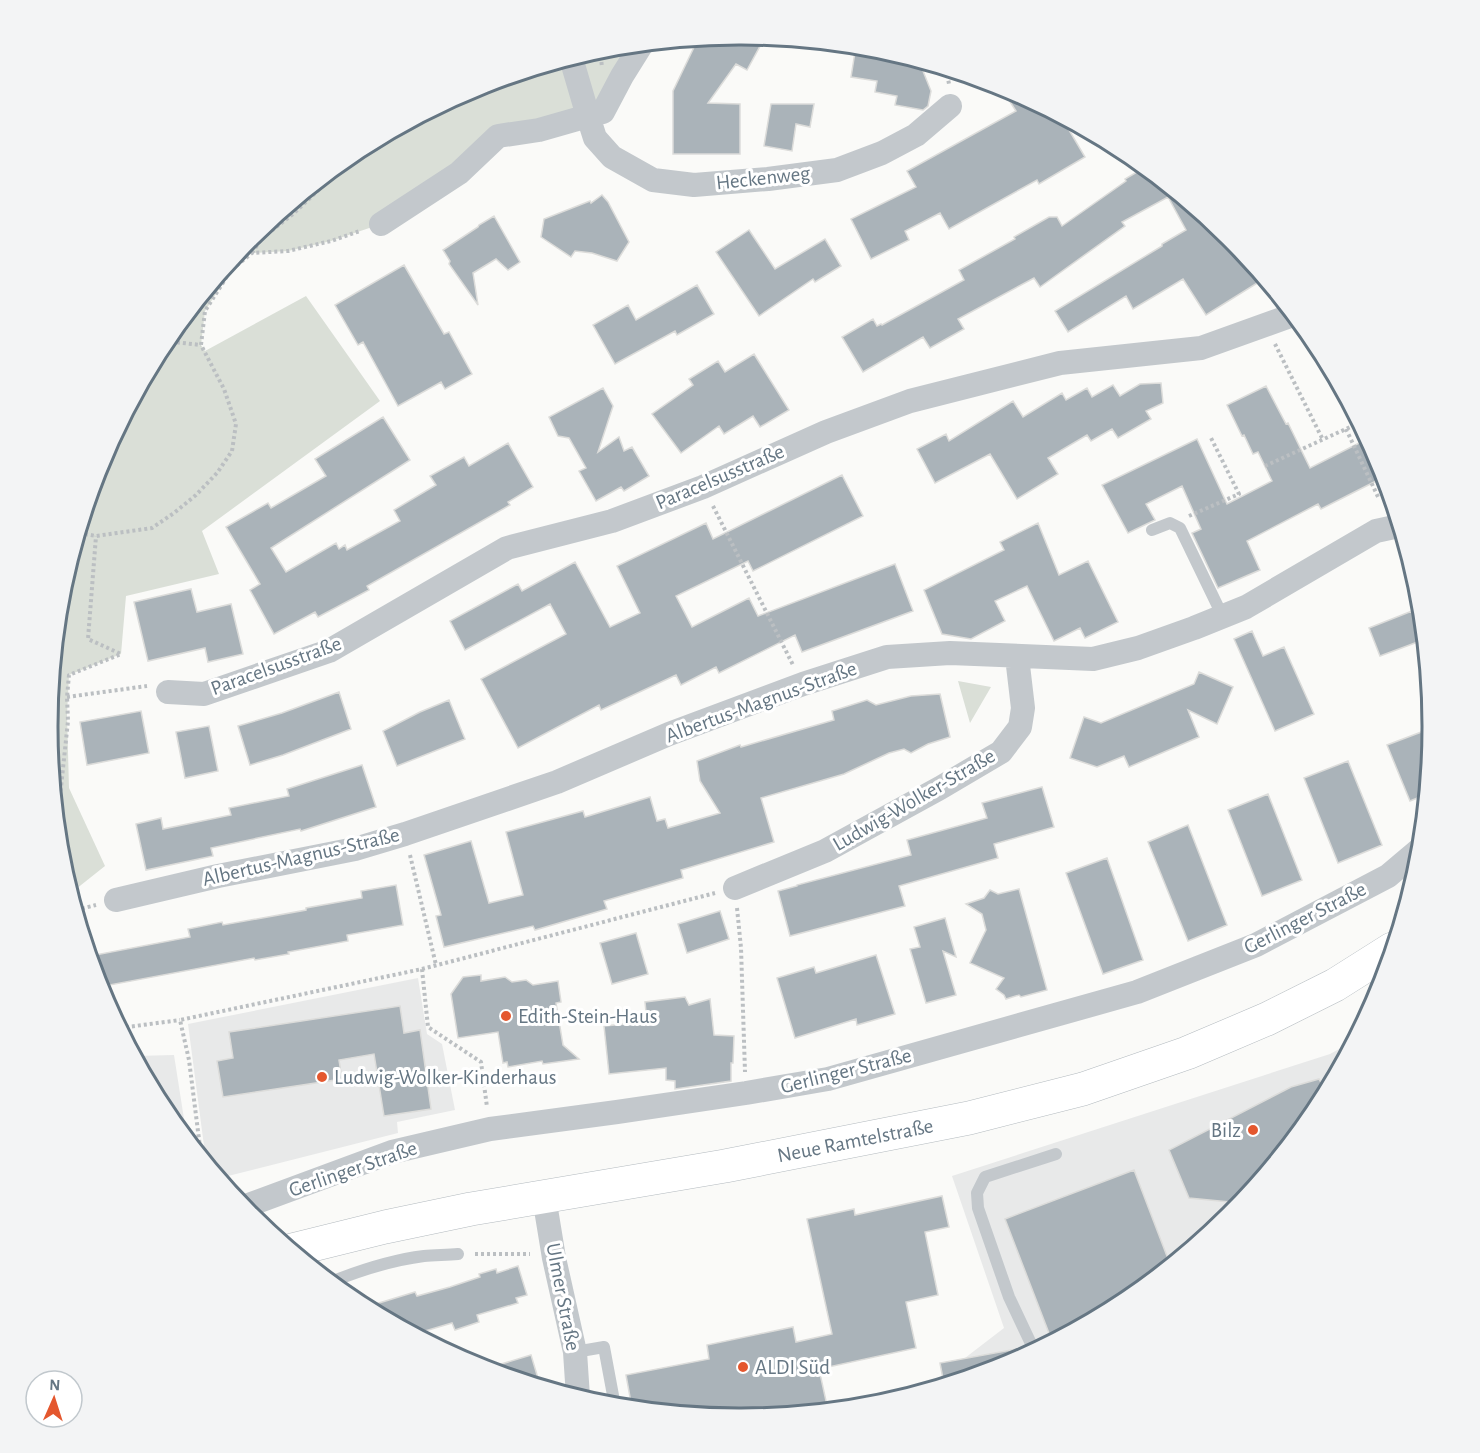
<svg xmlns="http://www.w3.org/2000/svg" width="1480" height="1453" viewBox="0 0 1480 1453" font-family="'Alegreya Sans',sans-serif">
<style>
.built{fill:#e8e9e9}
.green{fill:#dadfd7}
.building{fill:#aab3b9;stroke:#dcdcda;stroke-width:1.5}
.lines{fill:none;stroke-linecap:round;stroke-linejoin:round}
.secondary-casing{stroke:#b3babf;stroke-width:34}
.path{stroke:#bbbfc2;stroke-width:4;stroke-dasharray:3 3;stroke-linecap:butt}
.service{stroke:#c3c8cc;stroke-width:12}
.minor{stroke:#c3c8cc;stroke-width:24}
.secondary{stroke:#fff;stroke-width:33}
.poi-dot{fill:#e4572e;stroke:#fff;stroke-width:2}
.labels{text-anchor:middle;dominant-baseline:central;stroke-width:6;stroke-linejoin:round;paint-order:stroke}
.street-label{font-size:21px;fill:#657683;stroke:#fff}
.poi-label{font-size:21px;fill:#657683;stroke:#fff;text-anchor:start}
.rim{fill:none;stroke:#657683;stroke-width:3}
</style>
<rect width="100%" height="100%" fill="#fafaf8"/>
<!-- built -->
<path class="built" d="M418 978 427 1034 442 1044 455 1110 397 1122 398 1133 220 1178 206 1161 188 1024Z
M1352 1042 1315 1111 1229 1216 1124 1302 1004 1366 922 1391 1004 1328 952 1176 1330 1054Z
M174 1055 187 1138 164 1111 135 1056Z"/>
<!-- green -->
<path class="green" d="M642 44 603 112 498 136 381 224 331 241 288 251 252 253 231 270 205 311 201 345 205 351 306 296 380 401 202 531 219 574 126 596 121 654 69 675 67 715 69 788 105 866 71 893 61 861 48 726 61 591 101 461 165 342 251 237 356 151 475 87 605 48Z
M958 681 991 687 970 723Z"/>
<!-- building -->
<path class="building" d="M740 34 765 37 747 70 736 64 708 103 740 104V154H673V91L698 39Z
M856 46 875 48 919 61 931 91 928 106 923 110 895 105 897 96 875 92 877 81 851 77Z
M1000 86 1062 118 1085 157 1039 184 1037 180 949 229 940 213 905 231 909 240 871 259 851 219 916 187 907 171 1016 111Z
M771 104H814L810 127 796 124 792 151 764 146Z
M1142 169H1147L1230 237 1240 250 1259 282 1206 315 1183 279 1133 309 1126 296 1068 332 1055 311 1162 246V244L1186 230 1168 197 1122 222 1125 226 1040 287 1034 278 958 319 964 329 930 348 923 337 863 372 842 337 873 319 877 326 881 324 882 325 964 280 959 270 1015 239 1014 237 1049 217H1057L1062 226 1126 181 1125 179Z
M602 195 608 202 629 242 617 261 592 253 575 251 571 257 541 237 544 219 590 201 591 203Z
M494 216 520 262 508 270 496 259 473 273 478 305 449 264 450 261 443 250 478 227 479 225Z
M749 230 775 269 825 239 841 266 815 282 813 279 759 316 716 252Z
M404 265 444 334 449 332 472 374 445 389 441 382 398 406 363 342 358 345 335 305Z
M697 285 714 314 677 335 675 331 615 364 593 325 628 305 636 320Z
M754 354 789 410 760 427 753 416 724 434 719 426 681 453 652 414 693 385 689 379 718 361 725 372Z
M1161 383 1163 403 1146 411 1151 419 1118 438 1112 429 1091 441 1087 435 1048 458 1058 474 1017 499 990 454 935 483 917 449 946 434 949 441 1013 401 1023 417 1062 393 1066 400 1087 388 1092 397 1113 385 1120 396 1140 384Z
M1266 386 1286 424 1288 423 1310 468 1367 439 1379 462 1384 477 1321 509 1318 504 1247 541 1260 570 1218 588 1192 533 1201 529 1182 486 1146 504 1155 520 1128 533 1102 485 1197 439 1227 504 1272 481 1258 452 1253 454 1244 435 1242 436 1227 405Z
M603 388 613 406 598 452 619 437 624 451 632 447 649 476 624 491 621 487 596 501 579 471 586 468 569 438 558 436 549 417Z
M383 417 410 460 271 548 286 572 336 543 339 549 345 545 347 550 400 521 394 510 436 485 430 476 464 457 469 466 508 443 533 487 508 502 510 505 367 586 369 590 318 617 315 612 274 634 250 590 260 584 226 527 268 503 271 508 326 476 315 459Z
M842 475 863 516 753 571 748 561 676 596 692 627 749 598 758 616 895 564 913 611 802 652 795 635 719 673 716 667 681 685 676 675 601 710 599 705 518 748 481 679 566 634 550 604 465 650 450 621 518 584 522 591 575 562 610 627 640 613 617 566 706 523 713 539Z
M1038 523 1059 575 1088 561 1118 622 1085 638 1080 628 1054 641 1027 586 995 601 1005 621 971 639 942 634 924 590 1004 550 1000 542Z
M191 589 197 612 231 604 243 654 208 662 205 648 148 661 134 602Z
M1412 611 1423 640 1380 656 1369 628Z
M1252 631 1263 656 1284 647 1314 714 1275 731 1234 639Z
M1199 672 1233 687 1217 724 1188 710 1199 737 1129 767 1124 756 1097 767 1070 758 1084 717 1101 723 1194 684Z
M339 692 351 729 283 755 250 765 238 726 282 713Z
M940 694 950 737 928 744 911 753 904 749 889 753 844 774 761 798 774 842 681 870 683 878 604 901 607 909 535 930 533 926 444 947 436 916 441 915 424 855 471 841 489 903 523 895 506 832 583 811 585 817 650 797 657 821 665 819 668 828 720 813 700 781 697 761 740 745 741 747 834 720 832 711 867 700 876 705 911 696Z
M449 700 465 739 397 766 383 731 420 712Z
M141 711 149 753 87 765 80 722Z
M209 726 218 771 185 778 176 732Z
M1432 728 1425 795 1410 801 1387 745Z
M1348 761 1382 845 1338 863 1304 778Z
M362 765 376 807 301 831 300 829 211 848 213 856 146 870 136 824 161 818 163 829 231 815 229 808 289 796 287 789Z
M1042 787 1054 827 994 844 998 858 899 886 905 906 790 936 778 891 797 886V885L911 855 907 840 987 818 982 803Z
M1268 794 1302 880 1262 896 1228 810Z
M1188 825 1227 925 1188 941 1148 842Z
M1107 858 1143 960 1103 974 1066 873Z
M396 885 403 925 347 935 348 941 288 952 289 954 255 960 254 958 99 987 90 956 190 937 188 929 222 922 223 925 306 910V908L362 898 361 891Z
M1019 889 1047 990 1021 997 1019 995 1006 999 1004 995 996 989 1004 978 970 963 986 930 982 914 966 904 984 898 990 890 998 894Z
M720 911 729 939 687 953 678 924Z
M945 918 956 957 943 951 956 995 926 1003 910 949 920 947 914 927Z
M636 933 648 974 612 984 600 943Z
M876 955 895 1014 857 1025 856 1019 795 1038 777 978 814 967 816 973Z
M481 975V981L505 977 512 982 526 980 533 985 558 981 561 1002 556 1003 563 1045 579 1059 543 1064 542 1061 508 1067 507 1062 503 1063 498 1032 458 1038 451 994 463 977Z
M685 997 689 1005 710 999 714 1035 734 1036 733 1063H731V1081L675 1089V1081L666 1080V1068L609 1074 604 1026 647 1022 645 1002Z
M400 1006 404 1033 420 1030 431 1109 384 1116 374 1054 339 1060 342 1079 223 1097 217 1061 233 1058 229 1032Z
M1319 1079 1326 1091 1315 1111 1240 1203 1189 1198 1169 1150 1291 1087Z
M1134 1170 1170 1264 1124 1302 1052 1341 1005 1219Z
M942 1196 949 1227 925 1232 938 1295 906 1302 916 1348 819 1369 828 1410 740 1418 632 1408 626 1375 709 1359 707 1345 793 1327 796 1342 832 1334 807 1219 854 1209 855 1215Z
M518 1266 527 1295 516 1298 518 1303 477 1315 479 1322 455 1330 452 1323 415 1334 366 1307 415 1292 417 1296 450 1287 480 1277 479 1274 496 1269 497 1273Z
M1022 1348 1024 1356 1004 1366 944 1384 940 1363Z
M531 1355 540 1385 485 1369Z"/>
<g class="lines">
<defs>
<g id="secondary">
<path id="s1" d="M292 1250 385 1227 471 1209 725 1166 969 1118 1083 1089 1187 1053 1267 1019 1335 985 1392 949"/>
</g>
</defs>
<!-- secondary casing -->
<use href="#secondary" class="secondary-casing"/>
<!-- path -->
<path class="path" d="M600 50 602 67
M946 69 949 84
M1133 164 1137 162
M252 253 262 238 293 214 364 147
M165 341 201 345
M1275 344 1323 440
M1346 429 1379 499
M1265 466 1359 423
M713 506 793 665
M1189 516 1239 494 1211 438
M79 533 96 536 152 528 174 513 196 495 217 473 232 451 236 424 224 389 201 345 205 311 231 270 252 253 288 251 331 241 360 231
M67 697 147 686
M410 855 436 965
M63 867 68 848 60 826 59 806 68 721 67 697 69 675 121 654 88 639 96 536
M737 908 741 948 745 1072
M76 910 96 905
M422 969 428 1027 481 1062 487 1107
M120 1028 180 1020
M201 1155 189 1060 180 1020 422 969 715 893
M475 1254H530"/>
<!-- service -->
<path class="service" d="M1152 530 1170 523 1180 528 1223 617
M331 1282C361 1270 392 1260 424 1256 435 1255 446 1255 458 1254
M1034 1350 1009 1297 978 1208 977 1193 985 1177 1056 1154
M575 1352 604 1347 615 1406"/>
<!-- minor -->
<path class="minor" d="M642 44 622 76 603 112 588 116 595 138 612 157 653 180 694 185 768 179 837 170 882 153 916 135 950 106
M381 224 459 173 498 136 539 130 588 116 571 58
M168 692 204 694 329 651 507 548 612 521 703 487 826 432 910 401 1060 363 1201 348 1293 315
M735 888 825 851 940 788 1001 752 1020 727 1023 708 1017 657
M116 900 218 876 355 849 405 834 557 782 669 734 803 684 887 657 950 653 1093 659 1138 648 1194 628 1246 607 1376 531 1399 526
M544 1197 554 1258 575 1352 578 1397
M243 1207 392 1152 490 1129 617 1112 746 1093 828 1079 1137 992 1256 945 1388 876 1420 849"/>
<!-- secondary -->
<use href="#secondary" class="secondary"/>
</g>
<!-- markers -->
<g class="poi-dot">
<circle cx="506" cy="1016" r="6"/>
<circle cx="322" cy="1077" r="6"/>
<circle cx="1253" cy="1130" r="6"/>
<circle cx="743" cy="1367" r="6"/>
</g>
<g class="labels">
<!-- street labels -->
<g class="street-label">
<text transform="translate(763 178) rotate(-6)">Heckenweg</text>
<text transform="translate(720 477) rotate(-23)">Paracelsusstraße</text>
<text transform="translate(276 666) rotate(-20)">Paracelsusstraße</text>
<text transform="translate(761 702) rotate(-20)">Albertus-Magnus-Straße</text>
<text transform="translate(914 800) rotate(-30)">Ludwig-Wolker-Straße</text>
<text transform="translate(301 857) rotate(-13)">Albertus-Magnus-Straße</text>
<text transform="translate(1305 918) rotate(-27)">Gerlinger Straße</text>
<text transform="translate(846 1071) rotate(-14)">Gerlinger Straße</text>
<text stroke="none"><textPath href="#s1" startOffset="574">Neue Ramtelstraße</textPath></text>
<text transform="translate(353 1169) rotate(-19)">Gerlinger Straße</text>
<text transform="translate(563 1297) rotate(79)">Ulmer Straße</text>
</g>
<!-- poi labels -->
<g class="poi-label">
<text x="518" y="1016">Edith-Stein-Haus</text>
<text x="334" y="1077">Ludwig-Wolker-Kinderhaus</text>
<text x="1241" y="1130" text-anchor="end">Bilz</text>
<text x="755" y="1367">ALDI Süd</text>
</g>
</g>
<!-- crop -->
<path d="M0 0H1480V1453H0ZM739 45H741A681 681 0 0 1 1422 726V727A681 681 0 0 1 741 1408H739A681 681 0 0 1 58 727V726A681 681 0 0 1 739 45Z" fill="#f3f4f5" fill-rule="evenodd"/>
<path class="rim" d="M739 45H741A681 681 0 0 1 1422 726V727A681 681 0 0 1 741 1408H739A681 681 0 0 1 58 727V726A681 681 0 0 1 739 45Z"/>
<!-- north arrow -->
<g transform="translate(54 1399) rotate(3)"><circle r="28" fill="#ffffff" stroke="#c1c8cd" stroke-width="1.5"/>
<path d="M0-4.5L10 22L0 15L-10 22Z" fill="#e4572e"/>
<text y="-9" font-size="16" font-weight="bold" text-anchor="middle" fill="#657683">N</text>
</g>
</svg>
